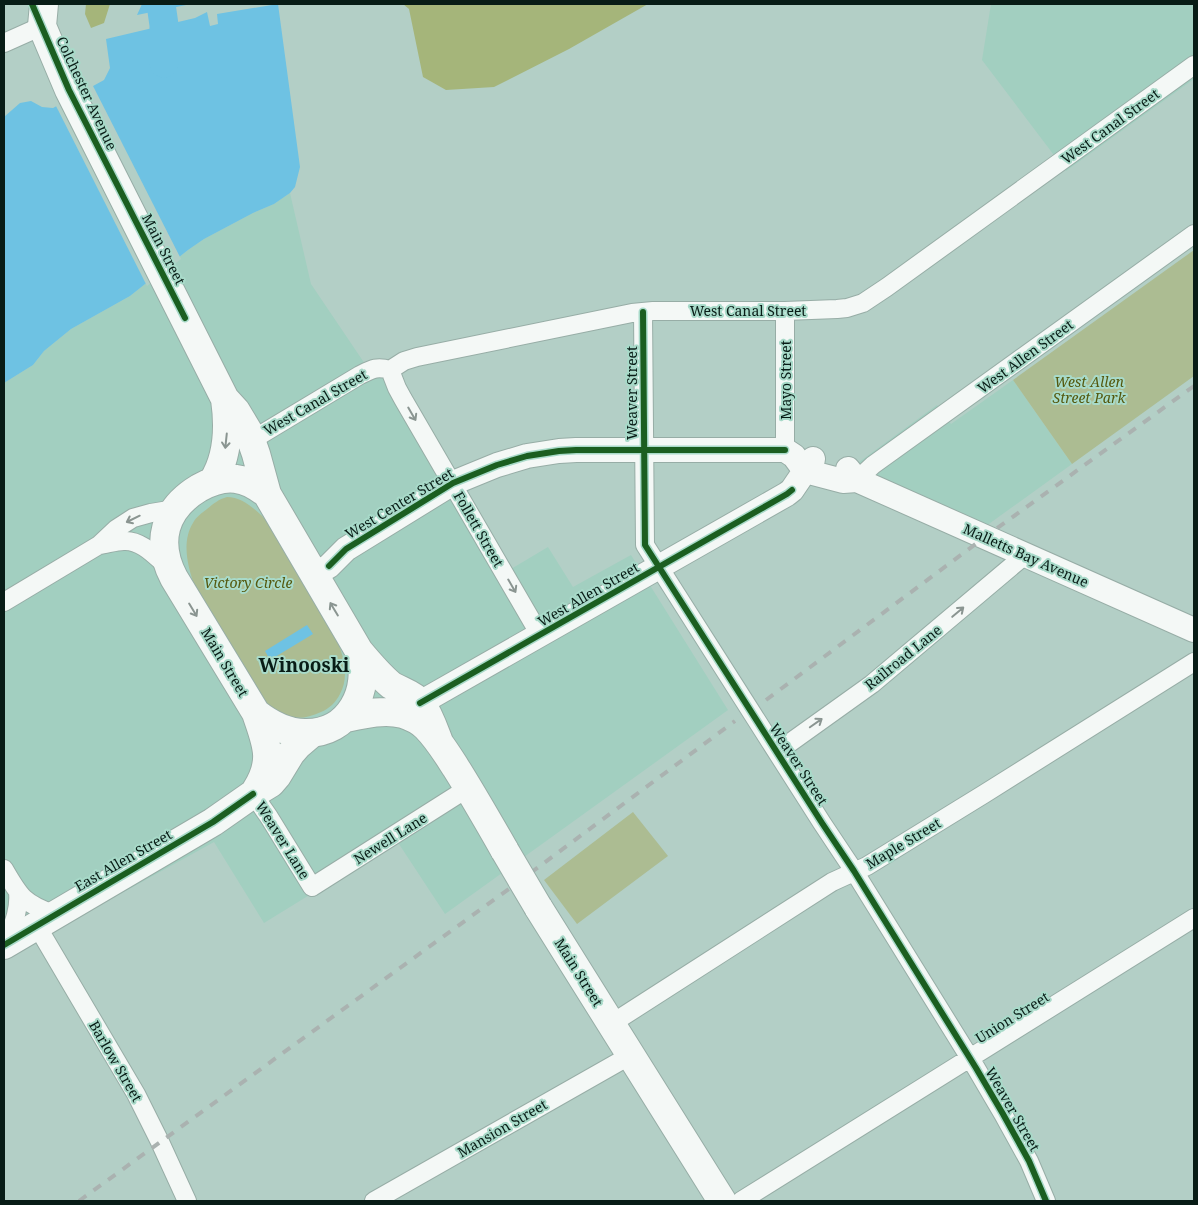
<svg xmlns="http://www.w3.org/2000/svg" width="1198" height="1205" viewBox="0 0 1198 1205" font-family="'Noto Serif',serif">
<style>
.built{fill:#a2cfc0}
.green{fill:#acbc92}
.forest{fill:#a5b57a}
.water{fill:#6ec2e3}
.pier{fill:#b3cfc6}
.lines{fill:none;stroke-linecap:round;stroke-linejoin:round}
.river{stroke:#6ec2e3;stroke-width:29}
.street-casing{stroke:#97ada6;stroke-width:20}
.secondary-casing{stroke:#97ada6;stroke-width:26}
.primary-casing{stroke:#97ada6;stroke-width:30}
.street{stroke:#f4f8f6;stroke-width:18}
.secondary{stroke:#f4f8f6;stroke-width:24}
.primary{stroke:#f4f8f6;stroke-width:28}
.rail{stroke:#aab2b0;stroke-width:4;stroke-dasharray:9 9;stroke-linecap:butt}
.primary-bridge-casing{stroke:#97ada6;stroke-width:30;stroke-linecap:butt}
.primary-bridge{stroke:#f4f8f6;stroke-width:28}
.cycleway-casing{stroke:#a8dac9;stroke-width:9}
.cycleway{stroke:#1b5e20;stroke-width:6}
.oneway{stroke:#8a9591}
.labels{text-anchor:middle;dominant-baseline:central;stroke-width:4;stroke-linejoin:round;paint-order:stroke}
.street-label{font-size:14px;fill:#081c16;stroke:#a8dac9}
.park-label{font-size:14px;font-style:italic;fill:#54580e;stroke:#a8dac9}
.district-label{font-size:19px;font-weight:bold;fill:#081c16;stroke:#a8dac9}
</style>
<rect width="100%" height="100%" fill="#b3cfc6"/>
<!-- built -->
<path class="built" d="M991 4H1194V79L1066 171 982 60Z
M290 193 311 284 365 364 398 378 511 569 548 547 573 587 631 555 728 710 445 914 397 841 264 923 214 842 26 946 4 912V383L33 365 44 351 71 329 130 296 188 250 204 239 253 213 274 204Z
M1013 380 1072 464 968 539 855 465 937 405 951 424Z"/>
<!-- green -->
<path class="green" d="M1194 250V376L1072 464 1013 380Z
M227 497C244 497 258 512 269 523 282 544 294 565 306 586 323 614 358 661 340 694 336 702 329 709 321 712 298 723 284 717 264 704L195 587C188 568 181 542 193 523 196 517 202 513 207 509 213 504 219 499 227 497Z
M633 812 668 856 577 924 544 880Z"/>
<!-- forest -->
<path class="forest" d="M86 4H110L104 23 91 28 85 14Z
M403 4H648L569 49 494 87 446 90 423 77 409 9Z"/>
<!-- water -->
<path class="water" d="M142 4H191L137 15Z
M278 4 300 167 295 187 290 193 274 204 253 213 204 239 188 250 130 296 71 329 44 351 33 365 4 383V117L20 103 31 101 42 107 53 108 104 80 110 68 106 39 195 18 207 12 210 26 218 24 217 14Z
M307 625 313 634 270 660 265 651Z"/>
<!-- pier -->
<path class="pier" d="M92 84 181 259 147 286 55 104Z"/>
<g class="lines">
<!-- river -->
<path class="river" d="M161 4 164 25V63"/>
<defs>
<path id="street" d="M4 43 42 26
M643 312 645 545 822 823 854 871 976 1068 1003 1114 1029 1161 1046 1201
M390 370 404 361 417 357 632 313 653 311H785L837 309 847 308 863 303 887 287 1194 65
M390 370 397 388 403 399 540 635
M252 440 360 375C372 369 377 366 390 370
M785 450V311
M857 480 873 465 1194 234
M99 545C107 544 116 541 124 541 142 540 156 557 169 568
M4 602 99 545 116 529 133 518 151 513 175 509
M777 752 872 684 1025 555
M253 794 269 817 312 887 468 788
M4 869C20 897 24 904 56 915
M37 926 136 1094 160 1142 187 1201
M5 945C12 927 20 911 18 892
M611 1024 832 882 867 866 984 794 1194 662
M374 1201 631 1055
M741 1201 1194 918"/>
<path id="secondary" d="M848 469 857 480 1194 630
M314 575 329 566 346 549 453 483 497 465 527 456 559 451 576 450H785L794 456 805 471 843 481 857 480
M420 703 787 494 792 490 813 459"/>
<path id="primary" d="M44 4 42 26 69 90 225 399 236 411 248 431 256 454 267 494 359 651C369 663 379 675 391 685 401 691 413 694 421 703 429 714 434 729 439 742
M213 481C228 457 229 427 225 399
M267 494C258 487 248 480 236 479 223 477 210 482 199 488 164 509 155 542 174 578L256 713C270 724 286 733 305 733 349 734 372 690 359 651
M256 713C266 743 275 760 256 790
M346 718C364 714 385 709 403 714 412 717 420 721 426 727 438 739 447 754 456 768 473 795 489 823 505 851
M538 907 722 1201
M4 945 213 822 253 794 271 783 277 776 291 753 298 745 312 733"/>
</defs>
<!-- street casing -->
<use href="#street" class="street-casing"/>
<!-- secondary casing -->
<use href="#secondary" class="secondary-casing"/>
<!-- primary casing -->
<use href="#primary" class="primary-casing"/>
<!-- street -->
<use href="#street" class="street"/>
<!-- secondary -->
<use href="#secondary" class="secondary"/>
<!-- primary -->
<use href="#primary" class="primary"/>
<!-- rail -->
<path class="rail" d="M766 700 985 537 1194 386
M79 1201 517 883 735 721"/>
<defs>
<path id="primary-bridge" d="M505 851 538 907"/>
</defs>
<!-- primary-bridge casing -->
<use href="#primary-bridge" class="primary-bridge-casing"/>
<!-- primary-bridge -->
<use href="#primary-bridge" class="primary-bridge"/>
<defs>
<path id="cycleway" d="M32 4 69 90 185 318
M643 312 645 545 822 823 854 871 976 1068 1003 1114 1029 1161 1046 1201
M329 566 346 549 453 483 497 465 527 456 559 451 576 450H785
M420 703 787 494 792 490
M4 945 213 822 253 794"/>
</defs>
<!-- cycleway casing -->
<use href="#cycleway" class="cycleway-casing"/>
<!-- cycleway -->
<use href="#cycleway" class="cycleway"/>
</g>
<!-- one-way arrows -->
<defs><path id="oneway-shaft" d="M-6 0H5M1.5-3L5.5 0L1.5 3" fill="none" stroke-width="1.6" stroke-linecap="round" stroke-linejoin="round" transform="scale(1.25)"/></defs>
<g class="oneway">
<use href="#oneway-shaft" transform="translate(412 414) rotate(60)"/>
<use href="#oneway-shaft" transform="translate(226 441) rotate(96)"/>
<use href="#oneway-shaft" transform="translate(133 519) rotate(154)"/>
<use href="#oneway-shaft" transform="translate(512 586) rotate(60)"/>
<use href="#oneway-shaft" transform="translate(334 609) rotate(-121)"/>
<use href="#oneway-shaft" transform="translate(193 610) rotate(59)"/>
<use href="#oneway-shaft" transform="translate(958 612) rotate(-40)"/>
<use href="#oneway-shaft" transform="translate(816 723) rotate(-35)"/>
</g>
<g class="labels">
<!-- street labels -->
<g class="street-label">
<text transform="translate(87 93) rotate(65)">Colchester Avenue</text>
<text transform="translate(1110 126) rotate(-36)">West Canal Street</text>
<text transform="translate(164 249) rotate(63)">Main Street</text>
<text x="748" y="310">West Canal Street</text>
<text transform="translate(1025 356) rotate(-36)">West Allen Street</text>
<text transform="translate(785 380) rotate(-90)">Mayo Street</text>
<text transform="translate(631 393) rotate(-90)">Weaver Street</text>
<text transform="translate(315 402) rotate(-30)">West Canal Street</text>
<text transform="translate(399 503) rotate(-31)">West Center Street</text>
<text transform="translate(479 529) rotate(60)">Follett Street</text>
<text transform="translate(1026 555) rotate(24)">Malletts Bay Avenue</text>
<text transform="translate(588 594) rotate(-30)">West Allen Street</text>
<text transform="translate(903 657) rotate(-39)">Railroad Lane</text>
<text transform="translate(225 662) rotate(59)">Main Street</text>
<text transform="translate(799 764) rotate(57)">Weaver Street</text>
<text transform="translate(390 838) rotate(-32)">Newell Lane</text>
<text transform="translate(283 840) rotate(58)">Weaver Lane</text>
<text transform="translate(903 843) rotate(-31)">Maple Street</text>
<text transform="translate(123 860) rotate(-30)">East Allen Street</text>
<text transform="translate(579 972) rotate(58)">Main Street</text>
<text transform="translate(1012 1017) rotate(-32)">Union Street</text>
<text transform="translate(116 1061) rotate(60)">Barlow Street</text>
<text transform="translate(1013 1109) rotate(60)">Weaver Street</text>
<text transform="translate(502 1128) rotate(-30)">Mansion Street</text>
</g>
<!-- park labels -->
<g class="park-label">
<text x="1089" y="381">West Allen<tspan x="1089" dy="16">Street Park</tspan></text>
<text x="248" y="582">Victory Circle</text>
</g>
<!-- district labels -->
<g class="district-label">
<text x="304" y="665">Winooski</text>
</g>
</g>
<!-- border -->
<rect width="1198" height="1205" fill="none" stroke="#081c16" stroke-width="10"/>
</svg>
